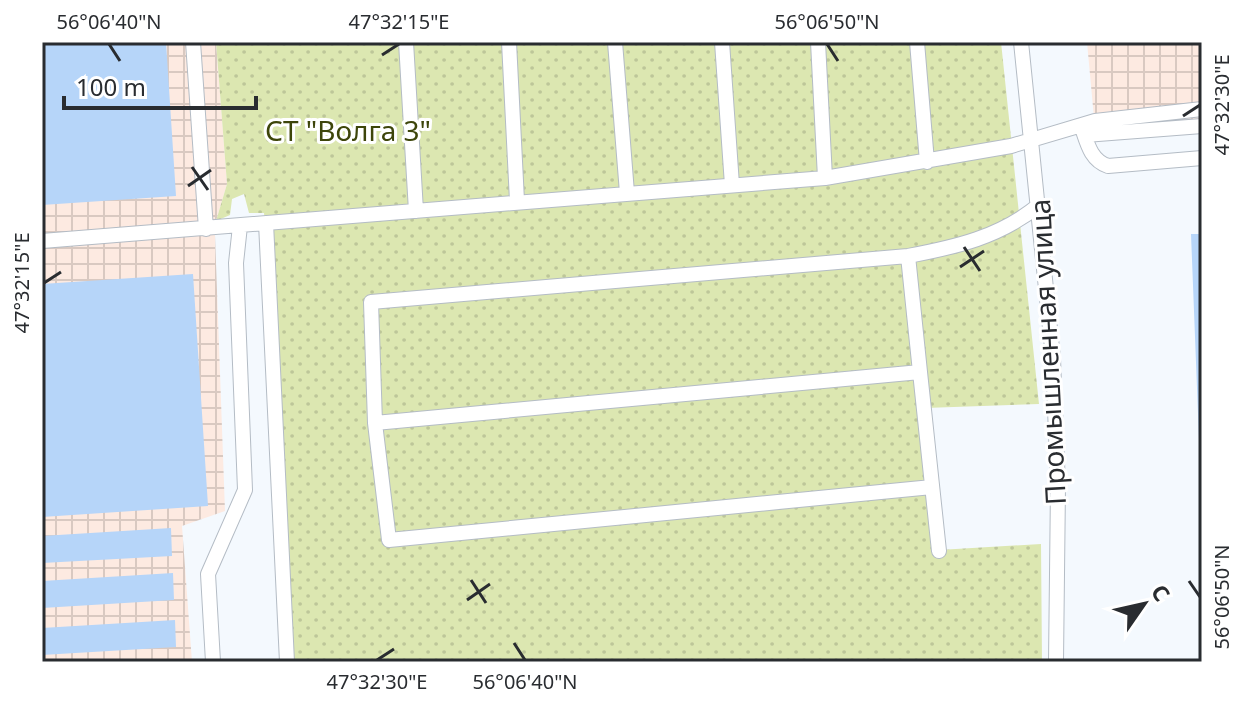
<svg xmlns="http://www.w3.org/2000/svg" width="1244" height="704" viewBox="0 0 1244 704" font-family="'Noto Sans',sans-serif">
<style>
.industrial{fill:url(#industrial-grid)}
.grass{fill:url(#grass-dots)}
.water{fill:#b6d5f9}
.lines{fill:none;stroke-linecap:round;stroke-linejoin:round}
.minor-casing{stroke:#b4bcc5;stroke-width:16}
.minor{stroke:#fff;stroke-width:14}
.ticks{fill:none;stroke:#292c30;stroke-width:3}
.labels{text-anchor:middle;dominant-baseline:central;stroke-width:6;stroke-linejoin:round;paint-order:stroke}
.park-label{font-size:28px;fill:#3d450a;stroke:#fff}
.street-label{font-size:28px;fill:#292c30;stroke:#fff}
.neatline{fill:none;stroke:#292c30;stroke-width:3}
.ticks-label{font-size:20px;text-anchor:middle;fill:#292c30}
</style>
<defs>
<pattern id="industrial-grid" width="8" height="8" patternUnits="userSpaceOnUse" patternTransform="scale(2)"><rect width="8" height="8" fill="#fdeae1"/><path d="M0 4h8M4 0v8" fill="none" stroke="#d9c9c1"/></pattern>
<pattern id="grass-dots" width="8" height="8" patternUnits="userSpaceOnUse" patternTransform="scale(2)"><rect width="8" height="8" fill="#dce7b1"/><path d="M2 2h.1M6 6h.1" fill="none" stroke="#bdc699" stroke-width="1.8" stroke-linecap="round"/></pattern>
</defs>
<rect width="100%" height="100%" fill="#f4f9fe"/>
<!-- industrial -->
<path class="industrial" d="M42 42H216L227 184 216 221 215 235 225 511 182 526 192 662H42Z
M1087 42H1202V121L1095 129Z"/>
<!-- grass -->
<path class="grass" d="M216 42H1001L1039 404 925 408 939 550 1041 544 1042 662H287L265 223 264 213H249L244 194 232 199 230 215 216 221 227 184Z"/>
<!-- water -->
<path class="water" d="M42 42H166L176 196 42 205Z
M1191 234H1202V465H1200Z
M193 274 208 506 42 517V284Z
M171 528 172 556 42 563V536Z
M173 573 174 600 42 608V581Z
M175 620 176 647 42 655V628Z"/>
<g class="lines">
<defs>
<path id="minor" d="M193 42 206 229
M406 42 416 211
M509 42 517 201
M615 42 627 193
M722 42 732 185
M818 42 825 178
M917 42 927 162
M1021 42 1053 358 1058 486 1056 662
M1081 125C1087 142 1090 160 1108 166L1202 158
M1085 135 1202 126
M266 223 287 662
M42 241 825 178 1011 146 1095 121 1202 109
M908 256 920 372
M375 423 389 540 932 487
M939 551 920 372 375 423 371 302 908 256C956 247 1000 237 1039 205
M213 662 208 574 245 490 236 263 240 226"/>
</defs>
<!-- minor casing -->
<use href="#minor" class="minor-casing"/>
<!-- minor -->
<use href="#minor" class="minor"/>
</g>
<!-- ticks -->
<path class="ticks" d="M109 44 120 61M827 44 838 61M382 55 399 44M1183 116 1200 105M192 167 208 190M188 186 211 170M964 247 980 271M960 267 984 251M44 283 61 272M471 580 486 603M1189 581 1200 597M467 600 490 584M514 643 525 660M377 660 394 649"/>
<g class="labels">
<!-- park labels -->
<g class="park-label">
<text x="348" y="130">СТ "Волга 3"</text>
</g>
<!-- street labels -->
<g class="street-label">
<text transform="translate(1047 352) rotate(-93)">Промышленная улица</text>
</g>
</g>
<!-- border -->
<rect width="1244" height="704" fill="none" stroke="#ffffff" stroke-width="88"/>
<!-- north arrow -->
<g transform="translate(1144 604) rotate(56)" stroke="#ffffff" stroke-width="6" paint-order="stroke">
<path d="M0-6L14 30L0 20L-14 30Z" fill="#292c30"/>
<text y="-12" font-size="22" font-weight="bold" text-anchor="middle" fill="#292c30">С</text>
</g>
<!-- scale -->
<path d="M64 96v12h192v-12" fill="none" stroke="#292c30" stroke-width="4"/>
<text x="76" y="96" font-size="24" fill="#292c30" stroke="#ffffff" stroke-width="6" paint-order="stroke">100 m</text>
<rect x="44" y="44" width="1156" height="616" class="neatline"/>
<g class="ticks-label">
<text x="109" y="29">56°06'40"N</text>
<text x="399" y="29">47°32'15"E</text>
<text x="827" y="29">56°06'50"N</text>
<text transform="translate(1222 105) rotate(-90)" y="7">47°32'30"E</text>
<text transform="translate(22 283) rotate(-90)" y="7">47°32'15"E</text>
<text transform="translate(1222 597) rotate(-90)" y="7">56°06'50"N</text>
<text x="377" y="689">47°32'30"E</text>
<text x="525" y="689">56°06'40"N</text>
</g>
</svg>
